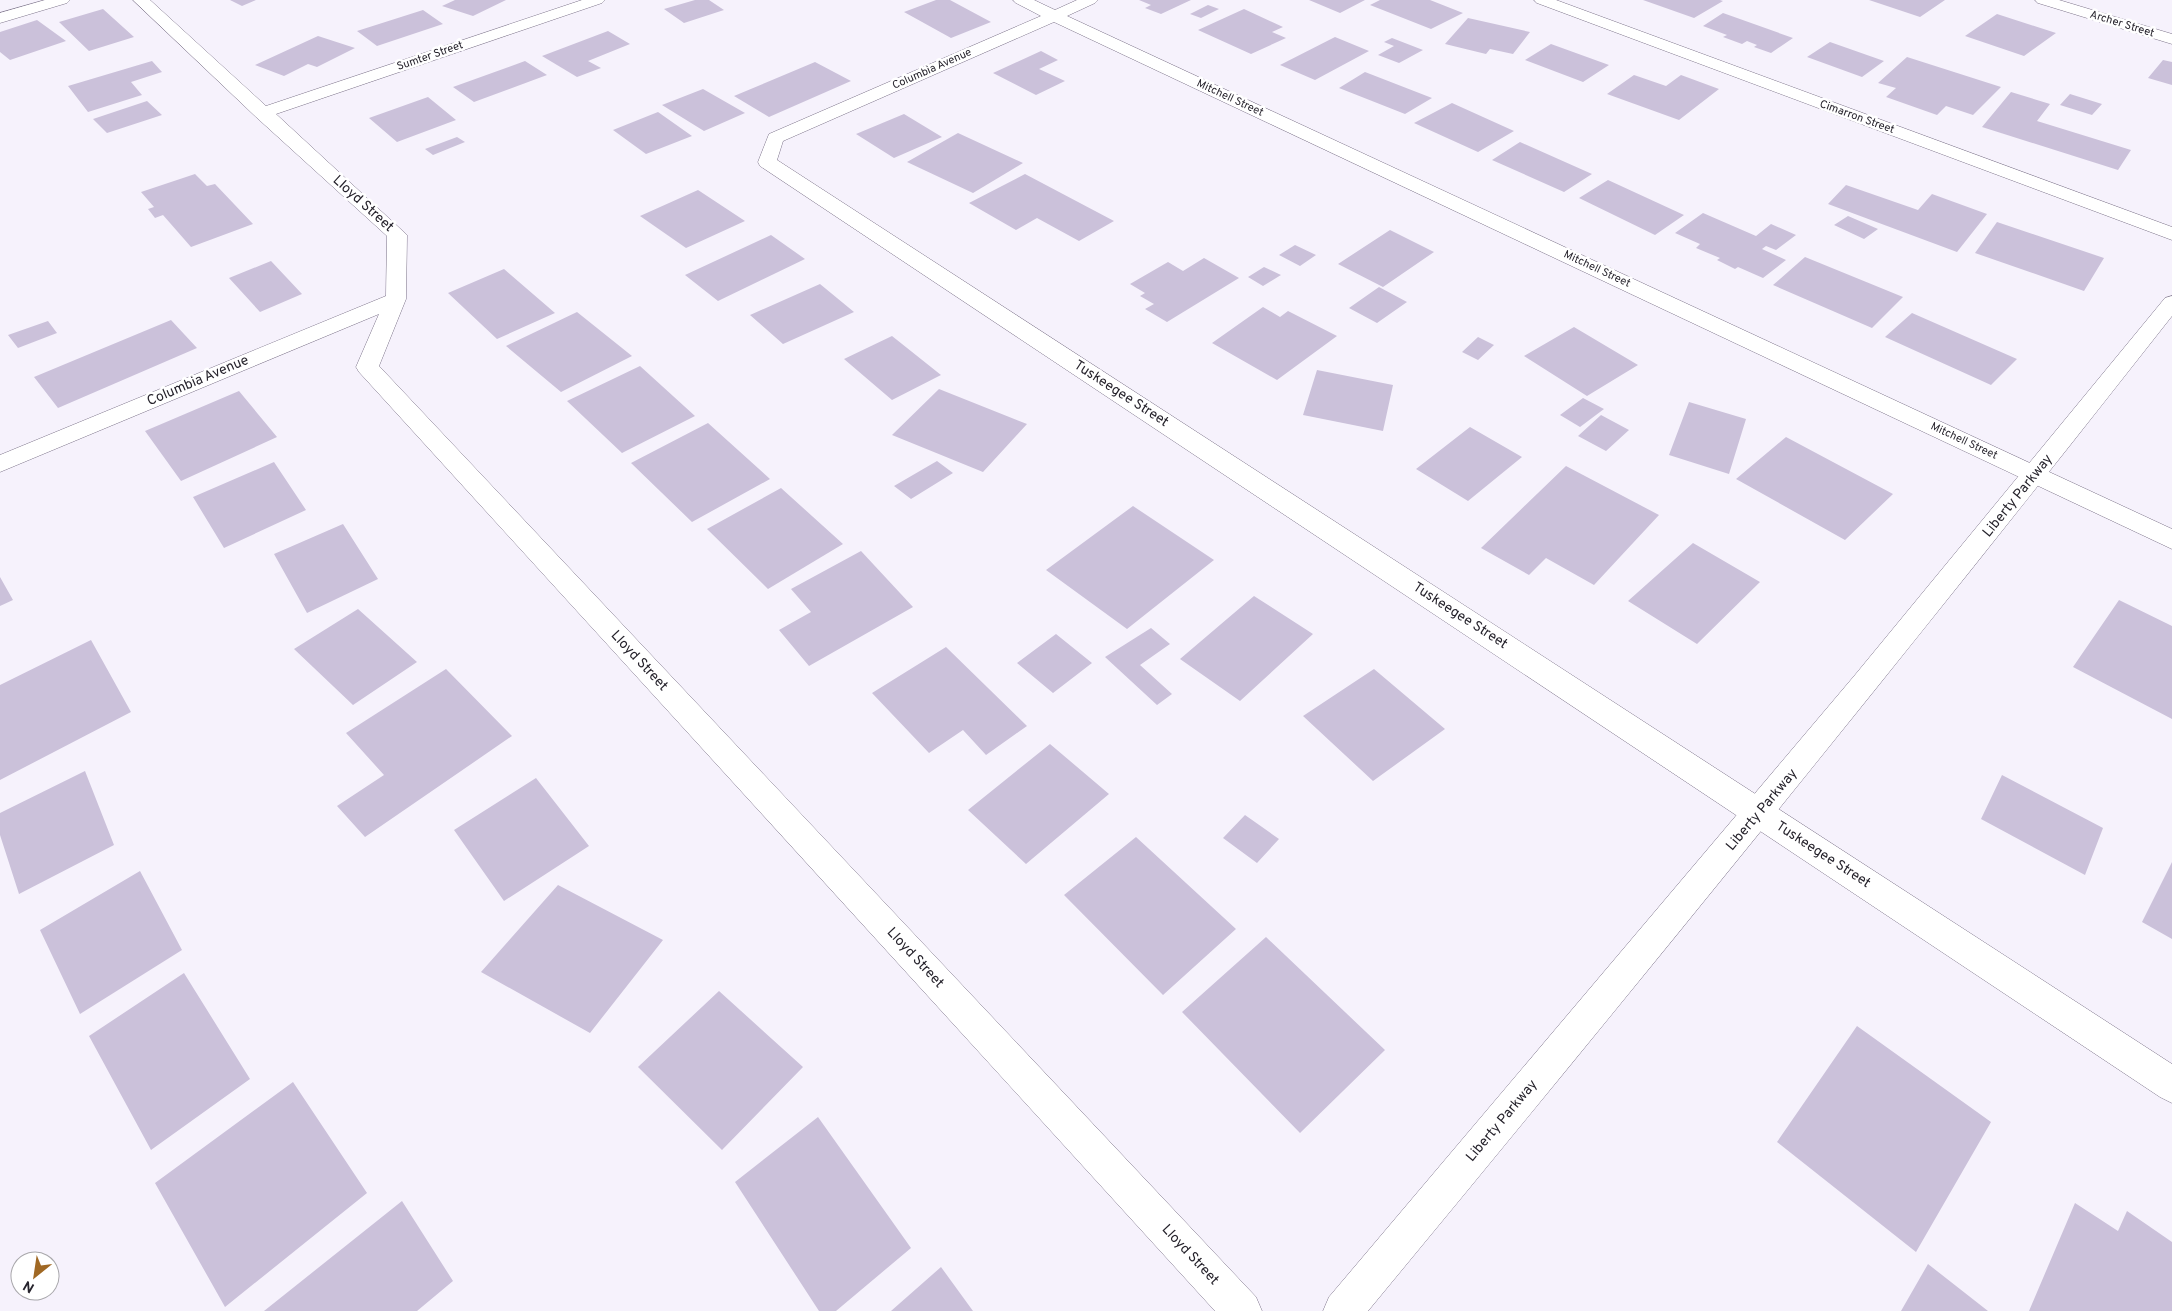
<svg xmlns="http://www.w3.org/2000/svg" width="2172" height="1311" viewBox="0 0 2172 1311" font-family="Overpass,sans-serif">
<style>
.building{fill:#cbc1da}
.lines{fill:none;stroke-linecap:round;stroke-linejoin:round}
.street-casing{stroke:#7d748a;stroke-width:1}
.secondary-casing{stroke:#7d748a;stroke-width:1}
.street{fill:#fff;fill-rule:evenodd}
.secondary{fill:#fff;fill-rule:evenodd}
.labels{text-anchor:middle;dominant-baseline:central;stroke-width:5;stroke-linejoin:round;paint-order:stroke}
.far-street-label{font-size:11px;fill:#26232c;stroke:#fff}
.street-label{font-size:14px;fill:#26232c;stroke:#fff}
</style>
<rect width="100%" height="100%" fill="#f6f2fc"/>
<!-- building -->
<path class="building" d="M230 0H256L242 6Z
M455 0H506L473 16 442 6Z
M695 0H709L724 10 684 23 664 9Z
M936 0H950L991 22 951 38 904 12Z
M1139 0H1191L1161 14 1145 8 1151 5Z
M1309 0H1365L1340 13Z
M1380 0H1430L1463 13 1431 29 1370 5Z
M1643 0H1720L1723 1 1694 18Z
M1869 0H1945L1920 17Z
M1208 5 1219 9 1201 18 1190 14Z
M103 9 134 37 89 51 59 22Z
M1244 9 1283 27 1272 32 1286 38 1251 54 1198 30Z
M423 10 443 24 377 46 357 31Z
M1723 13 1793 38 1771 53 1754 47 1757 45 1747 41 1742 44 1723 37 1727 35 1703 26Z
M1997 14 2056 33 2024 56 1965 36Z
M1468 18 1530 32 1513 54 1490 49 1486 54 1445 44Z
M37 20 66 41 10 60 0 52V32Z
M608 31 630 44 588 61 601 68 577 77 542 56Z
M318 36 355 48 317 67 308 64 284 76 255 65Z
M1335 37 1369 51 1315 80 1280 65Z
M1392 38 1423 50 1399 63 1378 55 1394 46 1384 42Z
M1830 42 1884 61 1862 77 1807 57Z
M1551 44 1609 65 1583 82 1525 60Z
M1041 51 1058 60 1039 69 1065 81 1036 95 993 73Z
M1907 57 2001 87 1973 115 1946 106 1937 115 1886 97 1896 88 1878 83Z
M2163 60 2172 62V85L2148 78Z
M152 61 162 72 131 82 142 95 88 112 68 86Z
M525 61 547 75 474 102 453 87Z
M815 62 851 81 769 117 734 96Z
M1365 72 1432 98 1405 114 1339 88Z
M1634 75 1666 86 1681 75 1719 89 1679 120 1607 94Z
M703 89 745 113 704 131 662 105Z
M2011 92 2050 104 2037 121 2131 150 2118 170 1982 127Z
M2070 94 2102 104 2092 115 2060 105Z
M428 97 456 120 397 142 369 118Z
M147 101 162 115 107 133 93 119Z
M1452 103 1514 131 1478 152 1414 123Z
M658 112 692 136 646 154 613 130Z
M904 114 942 137 894 158 856 134Z
M958 133 1023 163 973 193 907 162Z
M457 137 465 142 433 155 425 149Z
M1520 142 1592 174 1564 192 1492 160Z
M195 174 207 186 215 184 253 224 191 247 163 215 155 218 148 209 154 207 141 192Z
M1025 174 1114 221 1079 241 1037 218 1016 230 969 203Z
M1608 180 1684 215 1655 235 1579 198Z
M1846 185 1918 210 1932 194 1987 214 1957 252 1828 204Z
M698 190 745 221 686 248 640 216Z
M1703 213 1756 236 1771 224 1796 235 1776 250 1766 246 1762 249 1786 260 1763 278 1738 267 1735 269 1717 260 1720 258 1696 248 1700 244 1675 233Z
M1848 216 1878 229 1864 239 1834 225Z
M1997 222 2104 258 2084 291 1975 253Z
M1390 230 1434 252 1383 287 1338 264Z
M771 235 805 259 718 301 685 275Z
M1295 245 1316 255 1300 266 1279 255Z
M1805 257 1903 297 1872 328 1773 285Z
M1204 258 1239 278 1167 322 1145 309 1154 304 1140 296 1145 293 1130 284 1168 262 1183 271Z
M271 261 302 294 260 312 229 278Z
M1264 267 1281 275 1263 286 1248 277Z
M504 269 555 313 497 339 448 293Z
M820 284 854 312 783 344 750 315Z
M1379 287 1407 302 1377 323 1349 308Z
M1263 307 1280 317 1288 311 1337 336 1277 380 1212 343Z
M577 312 632 356 561 392 506 346Z
M1912 313 2017 359 1991 385 1885 337Z
M171 320 197 348 58 408 34 377Z
M48 321 57 333 18 348 8 335Z
M1574 327 1638 365 1587 396 1524 356Z
M892 336 941 375 892 400 844 359Z
M1478 337 1494 345 1478 360 1462 352Z
M640 366 695 416 622 453 567 401Z
M1317 370 1393 385 1383 431 1303 415Z
M939 389 1027 424 983 472 892 435Z
M239 391 277 437 181 481 145 431Z
M1583 398 1604 409 1580 427 1560 415Z
M1689 402 1746 419 1729 474 1669 455Z
M1601 415 1629 430 1606 451 1578 436Z
M708 423 770 479 692 522 631 463Z
M1470 427 1522 457 1468 501 1416 469Z
M1786 437 1893 494 1845 540 1736 479Z
M937 461 953 473 911 499 894 486Z
M274 462 306 510 224 548 193 497Z
M1566 466 1659 515 1594 585 1546 558 1529 575 1481 548Z
M781 488 843 544 768 589 707 529Z
M1133 506 1214 560 1127 629 1046 570Z
M343 524 378 579 307 613 274 554Z
M1693 543 1760 582 1697 644 1628 601Z
M861 551 913 607 809 666 779 630 811 612 791 589Z
M0 577 13 600 0 606Z
M1254 596 1313 634 1240 701 1180 659Z
M2119 600 2172 626V719L2073 667Z
M358 609 417 662 353 705 294 649Z
M1151 628 1170 644 1140 665 1172 694 1157 705 1105 657Z
M1056 634 1092 663 1053 693 1017 663Z
M91 640 131 712 0 780V685Z
M946 647 1027 726 986 755 963 730 929 753 872 693Z
M446 669 512 736 365 837 337 806 384 775 346 733Z
M1374 669 1445 729 1373 781 1303 716Z
M1050 744 1109 794 1026 864 968 810Z
M85 771 114 845 19 894 0 835V813Z
M2002 775 2103 828 2085 875 1981 819Z
M536 778 589 846 504 901 454 830Z
M1245 815 1279 839 1257 863 1223 838Z
M1136 837 1236 929 1163 995 1064 895Z
M2172 862V939L2142 922Z
M140 871 182 950 80 1014 40 930Z
M558 885 663 940 590 1033 481 972Z
M1266 937 1385 1050 1300 1133 1182 1012Z
M184 973 250 1079 151 1150 89 1036Z
M719 991 803 1067 722 1150 638 1067Z
M1857 1026 1991 1122 1916 1252 1777 1142Z
M293 1082 367 1193 225 1307 155 1183Z
M818 1117 911 1248 836 1311H819L735 1182Z
M402 1201 453 1281 417 1311H264Z
M2075 1203 2118 1231 2127 1211 2172 1242V1311H2029Z
M1928 1264 1988 1311H1901Z
M941 1267 973 1311H891Z"/>
<g class="lines">
<defs>
<path id="street" d="M45 0H70L67 3 0 23V13Z
M133 0H150L266 106 582 0H605L602 3 276 114 407 235 406 299 379 366 1256 1297 1262 1311H1215L359 372 356 367 379 314 0 472V455L386 296 387 236 256 117Z
M1013 0H1034L1055 10 1077 0H1098L1095 3 1067 16 2172 529V549L1054 22 783 141 777 160 2172 1064V1103L2160 1097 760 166 758 162 769 134 1041 16 1016 3Z
M1534 0H1556L2172 227V240L1537 3Z
M2035 0H2059L2172 34V44L2038 3Z"/>
<path id="secondary" d="M2172 296V316C1909 651 1640 982 1368 1311H1323L1329 1297 1855 675 2165 298Z"/>
</defs>
<!-- street casing -->
<use href="#street" class="street-casing"/>
<!-- secondary casing -->
<use href="#secondary" class="secondary-casing"/>
<!-- street -->
<use href="#street" class="street"/>
<!-- secondary -->
<use href="#secondary" class="secondary"/>
</g>
<g class="labels">
<!-- far-street labels -->
<g class="far-street-label">
<text transform="translate(2122 24) rotate(17)">Archer Street</text>
<text transform="translate(430 56) rotate(-19)">Sumter Street</text>
<text transform="translate(932 69) rotate(-24)">Columbia Avenue</text>
<text transform="translate(1230 98) rotate(25)">Mitchell Street</text>
<text transform="translate(1857 117) rotate(20)">Cimarron Street</text>
<text transform="translate(1597 269) rotate(25)">Mitchell Street</text>
<text transform="translate(1964 441) rotate(25)">Mitchell Street</text>
</g>
<!-- street labels -->
<g class="street-label">
<text transform="translate(363 204) rotate(42)">Lloyd Street</text>
<text transform="translate(198 381) rotate(-23)">Columbia Avenue</text>
<text transform="translate(1121 394) rotate(33)">Tuskeegee Street</text>
<text transform="translate(2018 496) rotate(-51)">Liberty Parkway</text>
<text transform="translate(1460 616) rotate(33)">Tuskeegee Street</text>
<text transform="translate(639 661) rotate(47)">Lloyd Street</text>
<text transform="translate(1762 810) rotate(-50)">Liberty Parkway</text>
<text transform="translate(1823 855) rotate(33)">Tuskeegee Street</text>
<text transform="translate(915 958) rotate(47)">Lloyd Street</text>
<text transform="translate(1502 1121) rotate(-50)">Liberty Parkway</text>
<text transform="translate(1190 1255) rotate(47)">Lloyd Street</text>
</g>
</g>
<!-- north arrow -->
<g transform="translate(35 1276) rotate(210)"><circle r="24" fill="#ffffff" stroke="#a8a7ab"/>
<path d="M0-4L9 19L0 12L-9 19Z" fill="#a06824"/>
<text y="-8" font-size="14" font-weight="bold" text-anchor="middle" fill="#26232c">N</text>
</g>
</svg>
